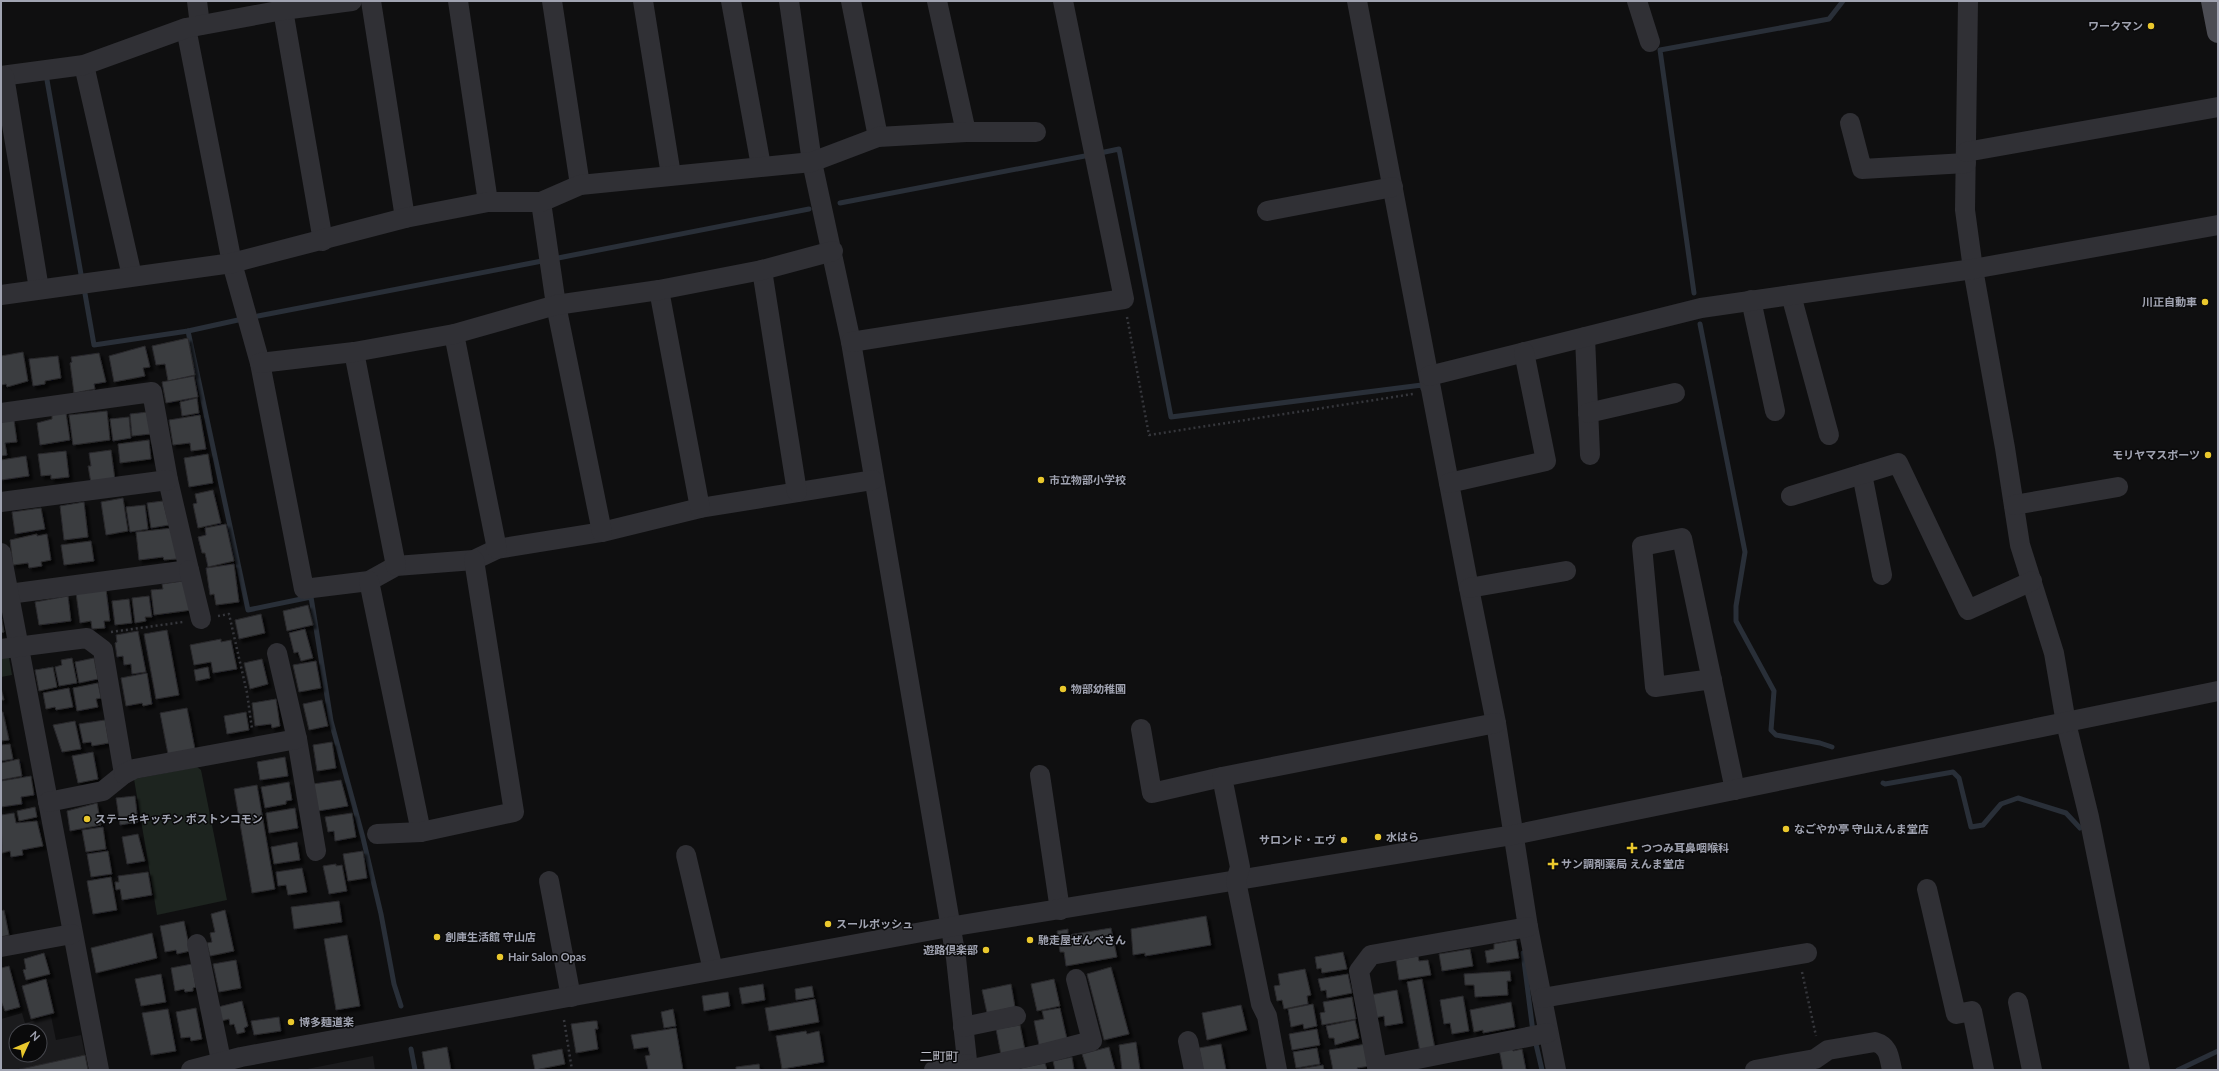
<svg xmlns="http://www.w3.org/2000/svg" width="2219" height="1071" viewBox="0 0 2219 1071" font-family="Lato,'Noto Sans JP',sans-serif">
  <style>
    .built { fill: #1b1b1d; fill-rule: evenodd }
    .green { fill: #1d241f }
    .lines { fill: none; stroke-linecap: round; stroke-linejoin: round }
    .stream { stroke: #292f38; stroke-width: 5 }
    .building { fill: #3b3c40; stroke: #29292c; filter: url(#shadow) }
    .path { stroke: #36373c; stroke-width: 2.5; stroke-dasharray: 2 3; stroke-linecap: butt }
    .minor { stroke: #303035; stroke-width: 20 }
    .major { stroke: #4c4d54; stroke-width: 22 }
    .poi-dot { fill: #eac82d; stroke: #0a0a0b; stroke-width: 1.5 }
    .labels { text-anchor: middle; stroke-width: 3; stroke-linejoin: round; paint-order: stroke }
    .poi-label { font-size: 11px; font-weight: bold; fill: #a0a3b1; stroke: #0a0a0b; text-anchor: start }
    .quarter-label { font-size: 13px; fill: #c1c2cd; stroke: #0a0a0b }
  </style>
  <defs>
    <filter id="shadow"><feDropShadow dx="3.5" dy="3.5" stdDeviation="1" flood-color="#0009"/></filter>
  </defs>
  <rect width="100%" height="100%" fill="#0f0f10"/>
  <g class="built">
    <path d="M22 1013 25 1023 51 1016 56 1040 81 1035 85 1055 16 1070H1V1019ZM16 1031H40V1055H16Z"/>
    <path d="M373 1056 375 1070H302Z"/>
  </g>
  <g class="green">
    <path d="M1 656 9 658 12 675 1 677Z"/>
    <path d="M197 767 201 770 227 900 157 915 134 779Z"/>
  </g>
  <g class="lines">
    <g class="stream">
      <path d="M47 80 82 280"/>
      <path d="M1100 153 1119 149 1171 417 1422 385 1423 389"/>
      <path d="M840 203 1090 155"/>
      <path d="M558 258 809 209"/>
      <path d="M84 288 94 345 188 331 238 320"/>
      <path d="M1694 293 1660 50 1829 19 1843 1"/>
      <path d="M258 316 542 261"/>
      <path d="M1700 324 1745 552 1736 606V621L1774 691 1771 730 1776 735 1820 743 1832 747"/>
      <path d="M188 331 248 610 311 597 331 721 363 838 381 914 394 984 401 1006"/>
      <path d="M1883 783 1885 784 1953 772 1959 778 1971 827 1983 825 2001 804 2018 798 2066 813 2080 828"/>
      <path d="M1523 953 1533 1032"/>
      <path d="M1535 1040 1542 1070"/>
      <path d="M411 1049 415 1070"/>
      <path d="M2178 1070 2218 1051"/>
    </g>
  </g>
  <g class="building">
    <path d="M188 338 195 375 168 381 165 364 156 365 152 346Z"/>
    <path d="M145 346 150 367 143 368 145 376 114 382 109 356Z"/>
    <path d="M23 352 28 381 7 387 6 384 1 385V356Z"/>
    <path d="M99 353 106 382 94 384 95 389 74 393 70 363 72 362 71 357Z"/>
    <path d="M58 356 61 378 45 381V384L33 386 29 359Z"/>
    <path d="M194 376 198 397 166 403 162 382Z"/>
    <path d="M197 398 199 413 182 416 180 402Z"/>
    <path d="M107 411 110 440 73 445 69 415Z"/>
    <path d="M148 412 151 434 132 436 130 414Z"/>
    <path d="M66 413 70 440 40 445 37 423 52 419V415Z"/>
    <path d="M200 415 206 449 191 451 190 443 173 445 169 420Z"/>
    <path d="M129 417 131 438 113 441 110 419Z"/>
    <path d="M14 420 17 442 5 443 7 455 1 456V421Z"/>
    <path d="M149 440 151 459 120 463 118 444Z"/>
    <path d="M111 450 115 480 91 483 88 466H91L89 453Z"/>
    <path d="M66 451 69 477 51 479V475L41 476 38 454Z"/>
    <path d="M208 454 213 483 189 487 184 458Z"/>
    <path d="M26 456 29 476 1 480V460Z"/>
    <path d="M213 490 221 523 198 528 193 504 197 503 195 494Z"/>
    <path d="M123 498 128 531 106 535 101 502Z"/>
    <path d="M163 501 169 525 151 528 147 503Z"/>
    <path d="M84 502 88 537 64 540 60 506Z"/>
    <path d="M145 505 148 529 130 532 126 507Z"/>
    <path d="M41 508 45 529 15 534 12 512Z"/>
    <path d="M226 524 234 561 208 567 205 553H202L198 537 206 535 205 528Z"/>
    <path d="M173 528 177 559 164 560 163 557 139 560 136 532Z"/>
    <path d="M37 534V536L47 534 51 560 41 562 42 566 29 568 28 563 13 565 10 540Z"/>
    <path d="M91 541 94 561 64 565 61 545Z"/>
    <path d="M234 564 239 602 216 605 214 594 210 595 206 568Z"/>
    <path d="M183 581 192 610 154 615 151 590 163 589 162 584Z"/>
    <path d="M106 589 110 621H104L105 628 92 629 91 621 80 623 76 593Z"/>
    <path d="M68 596 71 621 39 625 35 602Z"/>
    <path d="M149 596 152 617H145L146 621 135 623 132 598Z"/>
    <path d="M129 599 132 623 115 625 112 601Z"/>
    <path d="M308 605 313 625 287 631 283 611Z"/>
    <path d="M261 614 265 633 239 639 235 620Z"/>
    <path d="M1 615 4 632 1 633Z"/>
    <path d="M305 629 313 658 301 661 298 652 294 653 289 633Z"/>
    <path d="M167 630 179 695 156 699 144 634Z"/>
    <path d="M138 631 146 672 132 674 131 664 124 665 123 656 117 657 115 643 117 642 116 635Z"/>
    <path d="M221 639V642L231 640 237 669 213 673 211 662 194 665 190 645Z"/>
    <path d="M72 658 77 683 59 686 55 667 62 665 61 660Z"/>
    <path d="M94 658 98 679 79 683 75 662Z"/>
    <path d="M262 659 268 684 250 689 244 663Z"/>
    <path d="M316 661 321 688 299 692 293 665Z"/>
    <path d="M53 667 57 687 39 691 35 670Z"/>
    <path d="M208 667 210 678 196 681 194 670Z"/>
    <path d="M147 673 152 704 143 706 142 703 126 706 121 678Z"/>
    <path d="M98 683 101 698 96 699 98 707 77 711 73 688Z"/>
    <path d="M1 688 4 700H1Z"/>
    <path d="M69 688 73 707 56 710 55 707 46 709 43 693Z"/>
    <path d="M276 699 280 726 272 728 271 724 255 726 252 703Z"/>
    <path d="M322 700 328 726 309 730 303 704Z"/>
    <path d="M187 708 195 749 168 754 160 713Z"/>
    <path d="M1 712H3L9 740 1 741Z"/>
    <path d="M246 712 249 730 227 734 224 716Z"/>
    <path d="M105 720 109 743 92 746 91 742 83 743 79 724Z"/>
    <path d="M75 721 81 749 62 752 53 725Z"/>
    <path d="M332 742 336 768 317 771 313 745Z"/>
    <path d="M10 744 13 759 1 761V745Z"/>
    <path d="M93 752 98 779 78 783 72 756Z"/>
    <path d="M285 757 288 776 260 780 257 762Z"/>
    <path d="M19 759 22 776 1 780V763Z"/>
    <path d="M31 776 34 795 21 797 22 804 1 807V781Z"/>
    <path d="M341 780 348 806 318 811 313 784Z"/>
    <path d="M289 782 292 800 286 801V804L265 808 261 787Z"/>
    <path d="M257 785 275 889 252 893 234 789Z"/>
    <path d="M135 796 138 822 120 825 116 798Z"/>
    <path d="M97 803 101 825 70 831 67 811Z"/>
    <path d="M35 807 37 817 19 821 17 811Z"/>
    <path d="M295 808 298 828 269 833 266 813Z"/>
    <path d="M14 813 16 823 37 821 43 846 22 850 23 855 11 857 10 851 2 853 1 815Z"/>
    <path d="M352 813 356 837 335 841 334 831 328 832 325 817Z"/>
    <path d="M103 827 106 849 86 852 82 830Z"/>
    <path d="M138 834 145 861 127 864 122 837Z"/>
    <path d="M297 842 300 860 274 864 271 847Z"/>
    <path d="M108 851 112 874 91 877 87 854Z"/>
    <path d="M363 851 367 878 348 881 343 854Z"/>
    <path d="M336 864V866L342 865 347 891 329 894 323 866Z"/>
    <path d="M302 868 307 892 288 895 286 885 278 886 276 872Z"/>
    <path d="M148 872 152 895 122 900 120 889 116 890 115 882H119L118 876Z"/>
    <path d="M111 877 117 910 93 914 87 881Z"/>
    <path d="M339 901 342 922 294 929 291 907Z"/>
    <path d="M4 910 9 935 1 937V911Z"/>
    <path d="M225 910 234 951 210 956 207 943 212 942 210 933 215 932 211 914Z"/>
    <path d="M1206 916 1211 945 1145 956V953L1133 955 1131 929Z"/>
    <path d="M184 921 190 951 177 954 176 950 165 952 160 926Z"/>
    <path d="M1111 928 1117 957 1066 966 1064 952H1060L1057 931 1068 929V935Z"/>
    <path d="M152 933 157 958 96 973 91 948Z"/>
    <path d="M347 935 360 1006 336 1010 324 939Z"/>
    <path d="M1516 940 1519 958 1487 963 1485 951 1494 949V944Z"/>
    <path d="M1470 949 1473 966 1442 971 1439 954Z"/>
    <path d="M1343 952 1347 969 1322 973 1321 968 1317 969 1315 957Z"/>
    <path d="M44 953 50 974 26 980 23 970 26 969 24 959Z"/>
    <path d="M1418 956 1419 961 1428 960 1431 975 1399 980 1396 960Z"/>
    <path d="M236 960 241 988 219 992 213 964Z"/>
    <path d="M192 964 196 987 193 988V991L185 992 184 989 175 991 171 968Z"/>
    <path d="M9 966 20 1007 5 1011 1 1001V968Z"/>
    <path d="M1111 967 1129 1034 1104 1040 1087 974Z"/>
    <path d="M1305 969 1311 995 1307 996 1308 1004 1284 1009 1282 1000 1277 1001 1274 986 1280 985 1278 974Z"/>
    <path d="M1510 971 1511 981H1507L1508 995 1475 997 1474 985H1465L1464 974Z"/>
    <path d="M161 974 166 1002 141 1006 135 979Z"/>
    <path d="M1348 974 1352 993 1327 998 1326 990 1321 991 1318 979Z"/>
    <path d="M46 979 54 1013 31 1019 22 986Z"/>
    <path d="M1054 979 1060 1006 1037 1011 1031 984Z"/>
    <path d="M1422 979 1435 1049 1420 1052 1407 982Z"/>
    <path d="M763 984 765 1000 742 1004 739 988Z"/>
    <path d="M1011 984 1015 1007 987 1013 982 990Z"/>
    <path d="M812 986 814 997 796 1000 795 989Z"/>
    <path d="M1397 990 1403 1023 1385 1026 1384 1016 1374 1018 1370 995Z"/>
    <path d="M728 992 730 1006 704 1011 702 996Z"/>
    <path d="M1463 996 1469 1031 1452 1034 1450 1023 1444 1024 1440 1000Z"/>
    <path d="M1352 997 1356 1019 1322 1025 1320 1013 1325 1012 1323 1002Z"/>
    <path d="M815 999 819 1022 769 1031 765 1008Z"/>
    <path d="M242 1001 248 1026 244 1028 245 1032 237 1034 234 1024 230 1025 229 1019 221 1021 218 1007Z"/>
    <path d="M1511 1002 1515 1027 1483 1033V1030L1474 1032 1470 1010Z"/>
    <path d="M1313 1004 1317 1026 1304 1029 1303 1024 1291 1027 1288 1009Z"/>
    <path d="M1241 1005 1247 1030 1207 1040 1202 1013Z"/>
    <path d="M196 1008 202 1039 191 1041 190 1037 181 1038 176 1012Z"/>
    <path d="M1060 1008 1067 1039 1039 1045 1034 1021 1044 1019 1042 1011Z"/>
    <path d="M168 1009 176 1051 151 1055 142 1013Z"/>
    <path d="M673 1009 676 1026 664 1028 661 1012Z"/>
    <path d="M279 1017 281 1031 254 1035 251 1021Z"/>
    <path d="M1355 1020 1359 1038 1335 1045 1334 1038H1329L1326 1026Z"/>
    <path d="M593 1021H597L598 1029H595L598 1049 576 1053 571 1024Z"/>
    <path d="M1020 1025 1025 1050 1001 1055 996 1029Z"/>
    <path d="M676 1028 683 1070H648L645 1056 650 1055 648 1047 634 1049 631 1035Z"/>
    <path d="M1317 1029 1320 1045 1292 1050 1289 1034Z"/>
    <path d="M806 1031 807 1034 819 1031 824 1062 782 1069 776 1036Z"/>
    <path d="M1136 1042 1140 1070H1122L1119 1045Z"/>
    <path d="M1221 1044 1226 1070H1203L1199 1048Z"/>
    <path d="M1366 1044 1370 1066 1357 1068 1358 1070H1333L1329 1050Z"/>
    <path d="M1512 1046 1513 1051 1522 1049 1526 1070H1503L1499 1049Z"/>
    <path d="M447 1047 451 1070H425L422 1052Z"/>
    <path d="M1109 1047 1115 1070H1087L1082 1054Z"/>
    <path d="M1317 1048 1320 1064 1296 1068 1293 1052Z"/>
    <path d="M562 1049 565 1064 535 1070 532 1055Z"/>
    <path d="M85 1055 88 1070H16Z"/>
    <path d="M1072 1057 1074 1070H1055L1053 1061Z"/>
    <path d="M1045 1063 1047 1070H1021V1068Z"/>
    <path d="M759 1064 760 1070H736V1067Z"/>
    <path d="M1323 1065 1324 1070H1292Z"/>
  </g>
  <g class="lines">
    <g class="path">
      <path d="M1127 317 1149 435 1413 394"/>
      <path d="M218 616 229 614 247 693 252 729"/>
      <path d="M111 632 183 622"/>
      <path d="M1802 972 1816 1036"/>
      <path d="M564 1020 572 1070"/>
    </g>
    <g class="minor">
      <path d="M197 1 200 25"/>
      <path d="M371 1 405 218"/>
      <path d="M458 1 488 202"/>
      <path d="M552 1 580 185"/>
      <path d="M643 1 671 175"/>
      <path d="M731 1 761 166"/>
      <path d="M789 1 812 162 851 342 956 958 968 1070"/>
      <path d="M851 1 878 137"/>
      <path d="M937 1 966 132"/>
      <path d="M1357 1 1469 588 1496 723 1528 927 1556 1070"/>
      <path d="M1637 1 1650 42"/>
      <path d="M1968 1 1965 210 1973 269 2005 448 2020 545 2054 653 2066 723 2089 817 2140 1070"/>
      <path d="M283 10 323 241"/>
      <path d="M186 28 232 263 260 363 304 589 369 581 396 566 474 560 497 549 602 532 700 508 873 480"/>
      <path d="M84 65 132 276"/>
      <path d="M1 76 84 65 186 28 283 10 352 1"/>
      <path d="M4 76 39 289"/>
      <path d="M1850 123 1862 169 1966 163"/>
      <path d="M1966 152 2218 107"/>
      <path d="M541 202 556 305 602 532"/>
      <path d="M1267 211 1393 187"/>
      <path d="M762 270 797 492"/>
      <path d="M659 290 700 508"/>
      <path d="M1 295 232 263 405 218 488 202H541L580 185 812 162 878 137 966 132H1036"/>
      <path d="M1791 295 1829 435"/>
      <path d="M1751 300 1775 411"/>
      <path d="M454 334 497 549"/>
      <path d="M1585 337 1590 455"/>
      <path d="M851 342 1124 299 1063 1"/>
      <path d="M354 352 396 566"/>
      <path d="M260 363 354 352 454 334 556 305 659 290 762 270 833 251"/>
      <path d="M1429 376 1701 308 1973 269 2218 225"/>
      <path d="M1 413 152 392 168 480 189 570 1 595"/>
      <path d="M1588 413 1675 393"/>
      <path d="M1862 474 1882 575"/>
      <path d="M1449 483 1546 461 1524 352"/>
      <path d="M1791 496 1898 463 1968 610 2032 581"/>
      <path d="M1 502 168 480"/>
      <path d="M2014 505 2118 487"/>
      <path d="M1 553 99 1070"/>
      <path d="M189 570 201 619"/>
      <path d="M369 581 421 832"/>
      <path d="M1469 588 1566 571"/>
      <path d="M1 649 87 638 103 650 124 774 103 791 48 802"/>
      <path d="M1712 679 1655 687 1642 546 1682 538 1735 790"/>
      <path d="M1141 729 1152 793 1222 777"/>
      <path d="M297 739 316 851"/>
      <path d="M124 774 134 769 297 739 277 653"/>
      <path d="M1040 775 1060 910"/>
      <path d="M377 834 421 832 514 812 474 560"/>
      <path d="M686 855 713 970"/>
      <path d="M549 881 571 997"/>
      <path d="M1927 889 1956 1014 1972 1011 1984 1070"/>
      <path d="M1528 927 1371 955 1359 971 1377 1067 1548 1033"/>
      <path d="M197 944 223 1070"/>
      <path d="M1 947 72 934"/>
      <path d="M1542 998 1807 953"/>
      <path d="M2018 1002 2032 1070"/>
      <path d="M963 1027 1016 1016"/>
      <path d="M1188 1041 1194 1070"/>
      <path d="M191 1070 241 1057 949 927 1513 835 2218 691"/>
      <path d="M934 1070 968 1064"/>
      <path d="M968 1070 1041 1054 1092 1041 1076 979"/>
      <path d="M1277 1070 1267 1016 1261 1004 1236 881 1240 867 1222 777 1496 723"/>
      <path d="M1755 1070 1815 1059 1828 1050 1875 1042C1889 1046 1889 1057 1892 1070"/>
    </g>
    <path class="major" d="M2212 1 2218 32"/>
  </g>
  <g class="poi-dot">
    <circle cx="2151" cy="26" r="4"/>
    <circle cx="2205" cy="302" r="4"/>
    <circle cx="2208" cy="455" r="4"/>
    <circle cx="1041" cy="480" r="4"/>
    <circle cx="1063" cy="689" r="4"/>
    <circle cx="87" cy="819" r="4"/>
    <circle cx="1786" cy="829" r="4"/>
    <circle cx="1378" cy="837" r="4"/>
    <circle cx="1344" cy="840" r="4"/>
    <path d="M1630 842h4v4h4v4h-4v4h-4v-4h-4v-4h4z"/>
    <path d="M1551 858h4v4h4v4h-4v4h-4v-4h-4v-4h4z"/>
    <circle cx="828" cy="924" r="4"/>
    <circle cx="437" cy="937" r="4"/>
    <circle cx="1030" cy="940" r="4"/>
    <circle cx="986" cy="950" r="4"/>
    <circle cx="500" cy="957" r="4"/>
    <circle cx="291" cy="1022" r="4"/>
  </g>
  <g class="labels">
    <g class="poi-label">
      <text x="2143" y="30" text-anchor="end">ワークマン</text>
      <text x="2197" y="306" text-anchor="end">川正自動車</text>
      <text x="2200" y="459" text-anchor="end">モリヤマスポーツ</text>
      <text x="1049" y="484">市立物部小学校</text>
      <text x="1071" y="693">物部幼稚園</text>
      <text x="95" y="823">ステーキキッチン ボストンコモン</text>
      <text x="1794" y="833">なごやか亭 守山えんま堂店</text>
      <text x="1386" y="841">水はら</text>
      <text x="1336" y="844" text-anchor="end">サロンド・エヴ</text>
      <text x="1641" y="852">つつみ耳鼻咽喉科</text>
      <text x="1561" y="868">サン調剤薬局 えんま堂店</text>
      <text x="836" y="928">スールポッシュ</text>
      <text x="445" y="941">創庫生活館 守山店</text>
      <text x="1038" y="944">馳走屋ぜんべさん</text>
      <text x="978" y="954" text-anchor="end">遊路倶楽部</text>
      <text x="508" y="961">Hair Salon Opas</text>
      <text x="299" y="1026">博多麺道楽</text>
    </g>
    <g class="quarter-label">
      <text x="939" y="1061">二町町</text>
    </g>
  </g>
  <rect width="2219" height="1071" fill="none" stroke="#a0a3b1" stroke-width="4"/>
  <g transform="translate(28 1043) rotate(46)"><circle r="19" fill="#0a0a0b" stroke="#46474d"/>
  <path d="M0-3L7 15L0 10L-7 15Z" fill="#eac82d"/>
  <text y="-6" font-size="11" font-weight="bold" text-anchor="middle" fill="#a0a3b1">N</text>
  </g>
</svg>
